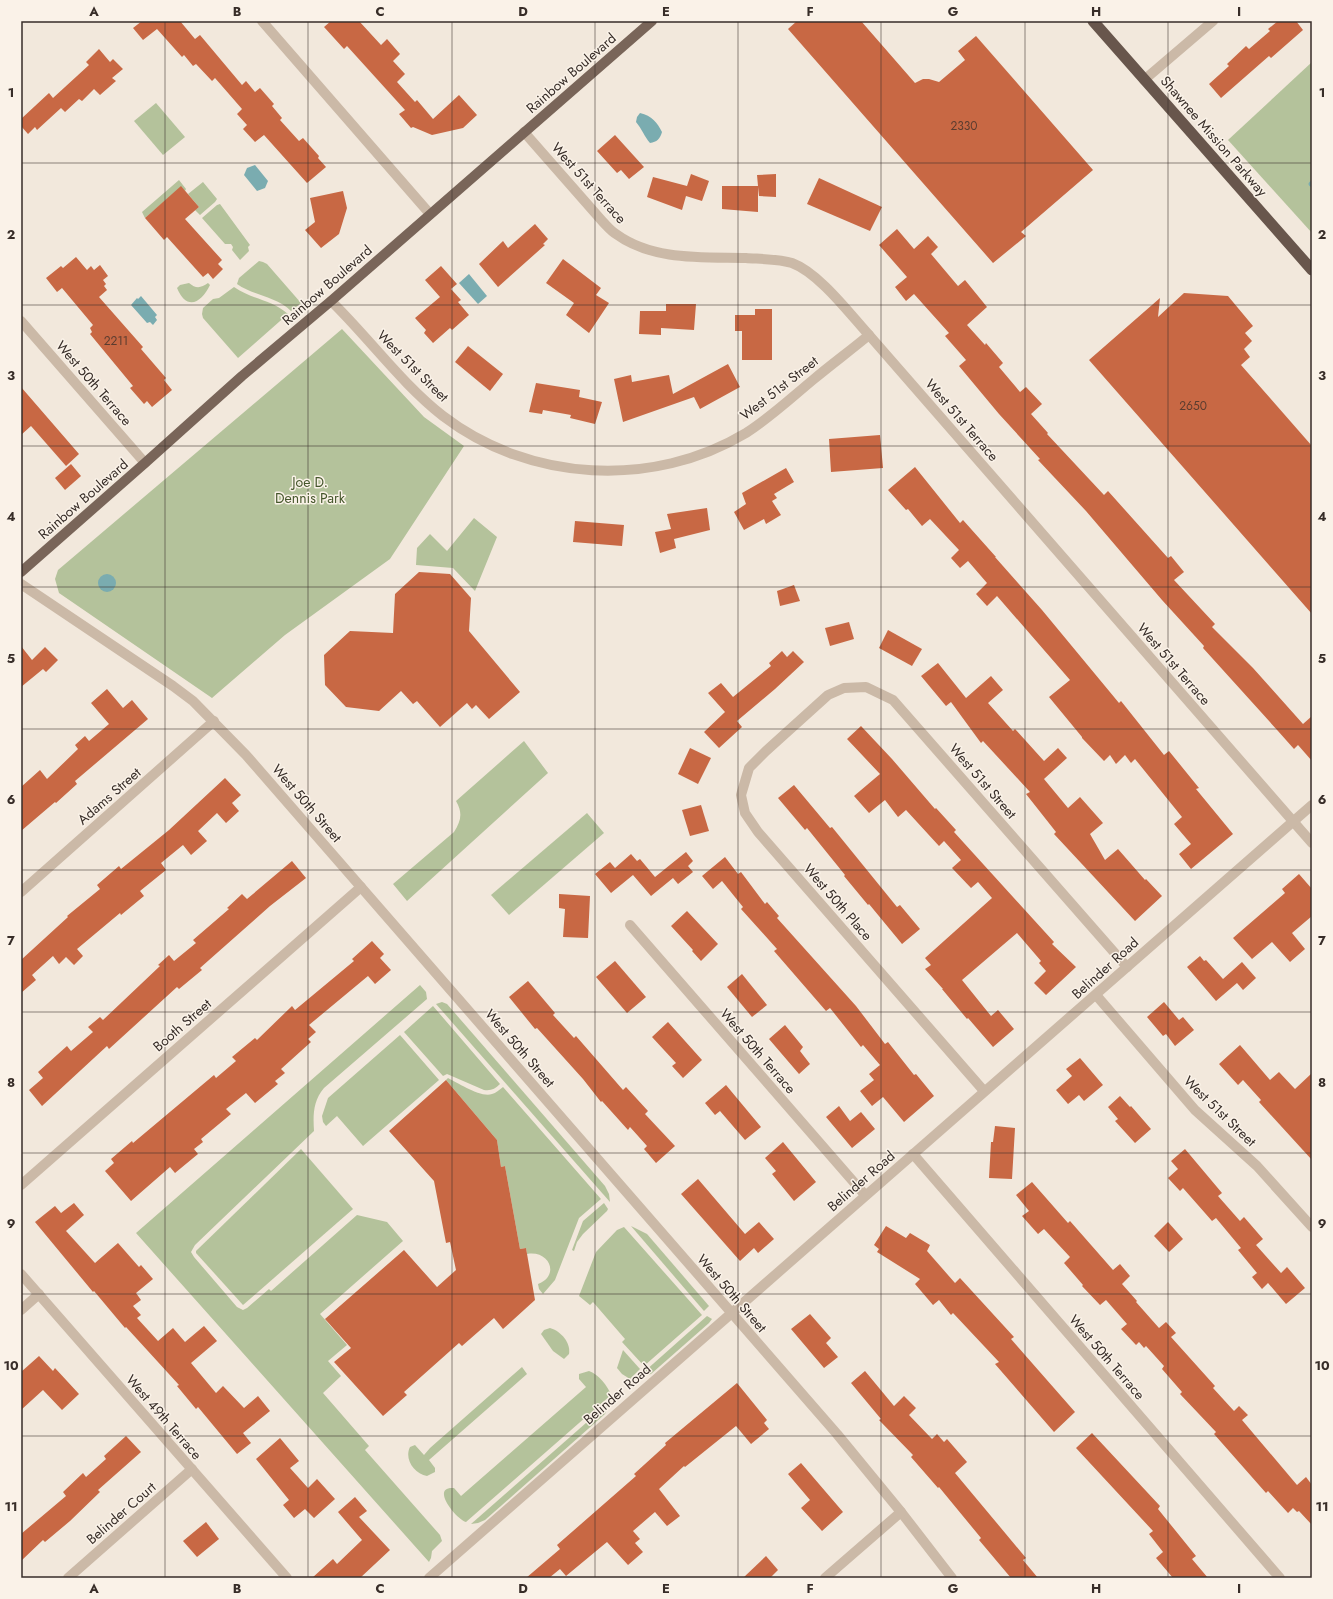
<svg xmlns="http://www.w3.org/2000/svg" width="1333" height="1599" viewBox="0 0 1333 1599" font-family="Jost,sans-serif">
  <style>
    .green { fill: #b4c29b }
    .water { fill: #7aacb0 }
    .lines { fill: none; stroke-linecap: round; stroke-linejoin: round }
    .stream { stroke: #7aacb0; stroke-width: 5 }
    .building { fill: #c86844 }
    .minor { stroke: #cbb9a7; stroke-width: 10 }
    .primary { stroke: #796559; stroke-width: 10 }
    .trunk { stroke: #68564c; stroke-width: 11 }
    .grid { fill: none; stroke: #372d28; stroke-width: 1; stroke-opacity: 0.55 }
    .labels { text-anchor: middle; stroke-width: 3; stroke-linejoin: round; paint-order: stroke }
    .number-label { font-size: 12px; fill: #5b3c2f }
    .street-label { font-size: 14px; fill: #372d28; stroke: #faf2e8 }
    .park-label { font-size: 14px; fill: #45562b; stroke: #faf2e8 }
    .neatline { fill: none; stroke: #372d28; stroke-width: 1.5 }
    .grid-label { font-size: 13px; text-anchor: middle; font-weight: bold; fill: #372d28 }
  </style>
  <rect width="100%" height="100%" fill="#f2e8dc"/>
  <g class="green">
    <path d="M1312 62V233L1228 140Z"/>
    <path d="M156 103 185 137 163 155 134 121Z"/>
    <path d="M179 180 186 189 185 191 181 187 145 218 142 212Z"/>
    <path d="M203 182 217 199 215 202 200 215 195 210 199 207 188 194Z"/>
    <path d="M220 204 250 245 248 247 249 251 240 260 232 250 233 247 231 244H225L202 218 217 205Z"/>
    <path d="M259 261 263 262 267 264 301 303 291 311C275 296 254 296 237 284L239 278Z"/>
    <path d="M189 283C196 289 201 288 208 283L210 285C202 302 187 312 177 288L180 285Z"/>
    <path d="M234 287C253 300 271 299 288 314L238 358 203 318 202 314 203 308 213 299 219 298Z"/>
    <path d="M342 329 424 417 464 446 390 559 285 635 212 698 59 593 55 579 58 570Z"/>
    <path d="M474 518 497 537 475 591 453 568 416 565 417 548 430 534 447 551Z"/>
    <path d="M524 741 548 773 407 901 393 884 454 832C461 821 463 813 456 801Z"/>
    <path d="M587 813 604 833 509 915 491 895Z"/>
    <path d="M420 985 426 992 427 999 324 1088C313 1101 313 1115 314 1131L195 1245 191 1252 194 1257 237 1307 243 1310 247 1308 269 1289 271 1291 357 1215 387 1222 403 1241 320 1314 347 1345 328 1361 341 1376 323 1393 369 1446 365 1450 440 1535 442 1541 432 1551 431 1558 429 1562 136 1233Z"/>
    <path d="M442 1002 447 1004 605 1186 609 1194 610 1202 436 1004Z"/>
    <path d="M433 1006 500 1084C495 1089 491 1091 484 1090L447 1074 443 1076 404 1032Z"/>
    <path d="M400 1035 439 1080 363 1146 337 1116 326 1126 323 1122 322 1116 328 1098Z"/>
    <path d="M448 1078C458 1083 481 1098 492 1094 496 1093 499 1090 503 1087L601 1199 579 1218 555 1280 543 1294 539 1289 538 1284C560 1276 550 1250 527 1254L526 1248 520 1249 505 1166 501 1167 497 1140 446 1080Z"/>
    <path d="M301 1149 353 1209 243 1305 196 1253V1251Z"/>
    <path d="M604 1203 608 1209 607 1211 583 1234 577 1242 574 1251 572 1250 583 1221Z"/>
    <path d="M631 1226 647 1234 709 1306 704 1311Z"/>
    <path d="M624 1227 702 1315 644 1366 622 1342 625 1339 593 1302 590 1305 579 1296 596 1252 617 1230Z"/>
    <path d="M707 1316 712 1319 709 1323 651 1374 636 1379Z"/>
    <path d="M550 1328C561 1331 571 1343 569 1354L564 1359 553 1351 541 1334 544 1330Z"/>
    <path d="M623 1350 640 1369 630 1379 622 1374 617 1368Z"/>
    <path d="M522 1367 527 1374 429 1460 435 1468V1472L427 1476C414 1474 404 1459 410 1447L415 1445 424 1455 430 1448Z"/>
    <path d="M589 1371C598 1374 608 1386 611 1395L466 1522C455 1518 430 1486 454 1488L461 1496 586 1387 579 1379V1374Z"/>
    <path d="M611 1401 605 1414 485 1520 478 1523 471 1524Z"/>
  </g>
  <g class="water">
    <path d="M640 113C652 116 657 122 662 132 660 139 657 142 650 143 644 136 642 129 636 122L637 117Z"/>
    <path d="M255 165 268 181 265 188 257 191 244 175 247 168Z"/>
    <path d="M469 274 487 296 478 304 459 283Z"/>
    <path d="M141 296 157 315 155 317 157 320 153 325 150 322 147 323 131 305 137 298 138 299Z"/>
    <circle cx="107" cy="583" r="9"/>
  </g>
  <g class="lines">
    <path class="stream" d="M1311 184 1312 183"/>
  </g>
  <g class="building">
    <path d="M142 21H180L195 39 200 35 242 85 246 81 255 92 260 88 274 104 272 106 282 118 280 120 299 141 303 138 319 156 318 158 326 167 307 183 264 135 255 142 243 129 247 125 237 114 242 109 215 78 212 81 196 64 193 66 184 55 182 57 157 29 143 40 133 28Z"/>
    <path d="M331 21H359L381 45 387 39 400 54 393 61 405 74 397 82 415 102 417 100 433 119 459 95 477 115 463 128 432 135 413 127 411 128 399 114 405 110 347 46 344 49 324 27Z"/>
    <path d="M797 21H861L915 83 923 79H929L939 82 965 60 958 51 976 36 1093 170 1021 232 1026 236 993 263 788 29Z"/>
    <path d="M1278 21H1296L1303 30 1271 58 1269 56 1221 98 1209 84 1229 66 1227 64 1246 46 1249 49 1270 31 1268 29Z"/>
    <path d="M99 49 110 62 113 59 123 69 112 78 116 81 100 95 94 89 82 101 79 99 65 112 61 108 37 130 35 127 28 134 21 126V119L49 93 53 98 89 65 86 62Z"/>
    <path d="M615 135 644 167 629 179 621 170 617 173 597 151Z"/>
    <path d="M691 174 709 181 702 201 686 196 682 210 647 197 653 177 687 186Z"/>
    <path d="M776 174V197L759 196 758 187V212L722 209V186H758L757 175Z"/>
    <path d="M819 178 882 207 870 231 807 204Z"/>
    <path d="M181 186 199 207 185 219 222 260 218 264 223 269 213 279 208 273 203 277 167 237 164 240 145 218Z"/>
    <path d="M343 191 347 208 339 234 321 248 305 230 315 222 310 198Z"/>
    <path d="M535 224 548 239 543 244 545 245 498 287 479 264 503 241 508 248Z"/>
    <path d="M897 229 914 249 928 236 938 247 931 254 958 286 965 280 987 307 967 325 985 345 986 343 1003 363 999 367 1020 392 1026 387 1042 404 1031 414 1048 433 1047 434 1104 495 1108 491 1168 558 1171 556 1184 572 1174 580 1215 624 1212 627 1253 668 1303 724 1312 716V761L1298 745 1294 749 1278 731 1203 648 1204 646 1162 600 1086 511 1038 460 1040 459 999 414 959 366 966 360 945 336 949 333 914 294 906 301 895 287 907 277 879 245Z"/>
    <path d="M76 257 87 270 91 266 94 270 100 265 108 276 103 280 106 284 104 286 107 290 99 297 143 347 141 349 166 378 164 380 172 390 152 407 147 401 144 404 130 388 133 386 90 334 92 332 90 328 93 325 62 288 57 292 46 278 61 266 63 268Z"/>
    <path d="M563 259 601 288 596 295 609 303 589 333 566 315 574 303 546 283Z"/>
    <path d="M441 266 457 284 451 289 461 300 458 302 469 315 452 330 450 328 433 343 424 333 426 330 415 318 440 297 425 280Z"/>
    <path d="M1184 293 1228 296 1253 326 1245 333 1252 341 1244 349 1250 357 1241 365 1312 446V614L1089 360 1160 298 1158 317Z"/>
    <path d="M666 304H696L694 330 661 328V335L639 334 640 311H666Z"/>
    <path d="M755 309H772V360H742V331H735V315H755Z"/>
    <path d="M468 346 503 374 490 391 455 362Z"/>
    <path d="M728 364 740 387 700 409 694 397 623 422 614 379 631 375 632 382 669 375 673 394Z"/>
    <path d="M536 383 580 390 579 397 602 402 595 424 570 418 571 415 543 410 542 414 529 412Z"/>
    <path d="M21 387 79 454 66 466 31 426 21 435Z"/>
    <path d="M880 435 883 468 831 472 829 439Z"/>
    <path d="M71 464 81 476 65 490 55 478Z"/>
    <path d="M915 467 960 523 963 520 996 557H995L1042 610 1119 703 1121 701 1164 755 1169 751 1199 788 1196 789 1233 834 1191 869 1179 854 1191 844 1174 824 1182 817 1135 759 1131 763 1125 755 1116 764 1110 755 1104 761 1082 738V737L1049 697 1070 680 997 596 987 606 976 594 987 583 968 561 960 568 951 558 959 550 930 519 922 526 908 509 906 510 888 490Z"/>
    <path d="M786 468 794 482 774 494 777 498 772 501 781 515 766 524 764 519 744 530 734 512 746 504 742 493Z"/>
    <path d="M707 508 710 530 674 539 676 548 660 553 655 532 671 529 667 514Z"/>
    <path d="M575 521 624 525 622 546 573 542Z"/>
    <path d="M419 572 450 574 471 598 469 631 520 692 489 719 476 705 472 709 467 703 440 727 417 701 413 704 401 691 379 711 346 707 325 685 324 655 350 631 393 633 395 594Z"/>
    <path d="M794 585 800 601 780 606 777 591Z"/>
    <path d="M849 622 854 639 830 646 825 628Z"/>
    <path d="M888 630 922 649 912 666 879 648Z"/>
    <path d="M21 646 32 660 45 647 58 660 46 672 43 669 21 687Z"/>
    <path d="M782 651 787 657 793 651 804 662 775 689 737 721 742 727 719 748 704 732 725 712 708 693 721 683 733 697 771 666 769 663Z"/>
    <path d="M938 663 966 698 991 676 1003 690 988 703 1013 731 1015 729 1044 761 1058 748 1067 758 1044 779 1068 808 1080 797 1103 823 1090 834 1105 860 1118 849 1145 880 1146 879 1162 896 1135 921 1054 834 1056 832 1026 794 1030 792 983 741 981 743 951 702 946 706 921 676Z"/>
    <path d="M107 689 123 708 132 700 148 719 75 781 77 784 56 803 55 802 21 831V787L40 770 47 779 78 749 75 745 85 736 89 741 109 724 91 703Z"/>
    <path d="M861 726 892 759 935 809 936 808 956 830 954 832 1054 942 1052 944 1076 967 1046 995 1034 983 1046 971 1039 963 1041 961 1017 933 962 980 991 1016 998 1010 1014 1029 993 1047 968 1018 967 1019 942 989H943L925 969 931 965 925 958 992 898 978 882 971 888 952 868 961 860 944 841 939 846 906 810 898 817 885 800 869 813 854 796 880 774 847 739Z"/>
    <path d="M690 748 711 758 698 784 678 774Z"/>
    <path d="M225 778 241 795 232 803 239 811 226 823 217 813 198 831 207 841 191 855 183 845 161 863 166 870 140 891 144 896 121 915 120 913 77 949 83 956 74 965 66 957 59 964 53 956 32 975 36 980 21 993V960L68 917 67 916 100 889 97 885 119 866 121 869 169 830Z"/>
    <path d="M794 785 830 828 832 827 897 907 900 905 920 929 902 944 869 904 868 905 844 876 845 875 807 828 805 830 778 798Z"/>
    <path d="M701 805 709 831 690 836 682 810Z"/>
    <path d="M686 852 693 861 688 866 693 872 678 884 673 878 651 896 633 875 611 893 595 874 610 862 615 868 631 854 637 861 640 859 655 877Z"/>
    <path d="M725 857 738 874 741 872 765 904 767 902 779 916 777 918 856 1006 885 1044 888 1042 914 1075 916 1074 934 1096 904 1122 883 1097 872 1106 860 1091 874 1080 869 1074 880 1065 863 1045 861 1047 830 1008 826 1011 774 951 777 949 741 909 743 907 722 881 713 889 702 876Z"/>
    <path d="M292 861 306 878 270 906 200 968 202 970 179 989 177 987 109 1049 107 1046 42 1106 29 1090 43 1078 38 1072 67 1046 71 1051 93 1032 88 1027 100 1017 103 1020 160 966 158 965 169 955 174 961 196 943 193 940 229 909 227 908 242 894 247 899Z"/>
    <path d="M1299 874 1312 889V916L1292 933 1305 949 1290 962 1272 942 1252 959 1233 938 1285 893 1282 889Z"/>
    <path d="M559 894 590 896 588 938 563 937 565 909 559 908Z"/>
    <path d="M687 911 718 944 701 961 692 951 693 950 671 926Z"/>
    <path d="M372 941 384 954 380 958 391 970 375 984 368 976 309 1025 316 1032 308 1039 311 1042 281 1069 285 1073 275 1081 278 1084 255 1103 246 1093 226 1109 231 1114 201 1139 203 1142 194 1149 198 1154 175 1173 170 1167 131 1201 105 1171 114 1163 111 1159 132 1141 133 1143 214 1075 216 1078 236 1061 232 1057 255 1038 257 1040 292 1006 295 1010 354 961 352 959Z"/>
    <path d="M1200 956 1204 961 1206 960 1223 979 1242 962 1256 978 1243 990 1237 983 1216 1001 1187 967Z"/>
    <path d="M615 961 646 997 627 1013 596 977Z"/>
    <path d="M742 974 767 1005 752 1017 727 987Z"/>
    <path d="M528 981 555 1013 553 1015 574 1038 576 1036 623 1090 626 1087 648 1111 645 1114 675 1146 656 1163 644 1149 647 1146 630 1127 628 1130 602 1101 601 1102 583 1079 537 1028 535 1029 509 997Z"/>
    <path d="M1164 1002 1179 1020 1183 1017 1194 1030 1175 1046 1166 1034 1163 1036 1147 1017Z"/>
    <path d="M668 1022 702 1060 683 1078 672 1066 676 1063 652 1037Z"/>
    <path d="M785 1025 803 1047 800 1051 810 1064 799 1074 769 1039Z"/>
    <path d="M1240 1045 1270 1080 1279 1072 1295 1089 1312 1073V1160L1259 1102 1261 1100 1243 1080 1238 1085 1219 1064Z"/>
    <path d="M1080 1058 1103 1085 1084 1101 1079 1095 1068 1104 1056 1090 1072 1076 1066 1069Z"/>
    <path d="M446 1080 497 1140 501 1167 505 1166 520 1249 526 1248 535 1300 503 1329 494 1318 462 1346 459 1343 404 1392 407 1395 383 1416 334 1362 351 1348 325 1319 404 1250 437 1287 456 1270 450 1242 446 1243 434 1181 389 1131Z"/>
    <path d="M726 1085 761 1127 745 1140 720 1111 715 1115 705 1103Z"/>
    <path d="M1120 1096 1130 1107 1131 1106 1151 1129 1135 1143 1115 1121 1118 1119 1108 1107Z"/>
    <path d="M839 1106 850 1121 861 1112 875 1129 852 1148 826 1117Z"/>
    <path d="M995 1126 1015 1128 1012 1179 989 1178 991 1142H993Z"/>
    <path d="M783 1142 816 1182 794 1201 772 1174 776 1171 765 1158Z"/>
    <path d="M1185 1149 1222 1193 1218 1196 1240 1221 1244 1217 1263 1239 1256 1245 1281 1273 1287 1267 1305 1288 1286 1304 1268 1283 1262 1289 1252 1277 1257 1273 1238 1250 1241 1248 1216 1218 1212 1221 1183 1188 1180 1191 1168 1178 1178 1169 1171 1161Z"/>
    <path d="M698 1179 745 1234 759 1222 774 1239 758 1253 754 1248 740 1261 681 1194Z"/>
    <path d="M1032 1182 1068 1223 1070 1221 1113 1270 1120 1264 1130 1276 1122 1284 1137 1301 1136 1302 1159 1328 1166 1322 1176 1333 1171 1337 1215 1386 1213 1388 1234 1411 1239 1406 1248 1415 1242 1420 1297 1485 1306 1477 1312 1485V1525L1299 1511 1297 1512 1293 1508 1288 1513 1268 1491 1266 1493 1214 1434 1216 1432 1180 1394 1182 1392 1162 1369 1164 1366 1146 1346 1144 1348 1139 1342 1136 1345 1121 1329 1127 1324 1106 1300 1100 1305 1082 1286 1083 1285 1064 1263 1070 1257 1044 1229 1038 1234 1022 1216 1029 1211 1016 1195Z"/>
    <path d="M74 1203 84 1215 66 1231 95 1263 118 1243 139 1267 141 1265 153 1279 136 1293 141 1300 133 1306 141 1315 137 1318 158 1341 173 1328 185 1342 204 1326 217 1341 191 1363 216 1393 223 1386 244 1408 258 1396 270 1411 243 1433 251 1443 237 1454 198 1407 196 1409 177 1386 179 1385 126 1327 125 1328 94 1291 93 1292 35 1222 55 1206 61 1213Z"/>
    <path d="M1168 1222 1183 1239 1169 1252 1154 1236Z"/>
    <path d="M886 1226 906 1238 910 1233 930 1245 927 1251 955 1283 960 1278 1014 1337 1011 1339 1075 1412 1054 1432 995 1364 999 1362 953 1313 951 1315 939 1300 933 1305 915 1284 920 1279 877 1252 879 1249 874 1245Z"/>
    <path d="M810 1314 831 1338 826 1343 838 1357 824 1368 791 1329Z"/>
    <path d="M39 1356 53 1371 55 1368 79 1394 62 1410 43 1390 21 1410V1372Z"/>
    <path d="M865 1371 894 1406 904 1396 916 1408 909 1415 932 1439 937 1434 944 1442 947 1439 967 1462 955 1473 1026 1558 1023 1560 1038 1578H1011L979 1540 981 1538 939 1487 938 1488 911 1457 913 1455 879 1420 881 1419 851 1383Z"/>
    <path d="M737 1383 767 1420 764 1423 769 1429 751 1444 736 1426 685 1467 684 1466 659 1489 680 1516 667 1526 655 1512 633 1531 640 1539 635 1543 643 1552 628 1565 607 1542 566 1576 560 1569 549 1578H526L560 1549 557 1545 636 1476 634 1474 666 1445 665 1443Z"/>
    <path d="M1092 1433 1160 1506 1158 1509 1196 1556 1192 1559 1208 1578H1173L1156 1558 1163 1552 1149 1534 1153 1531 1076 1448Z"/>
    <path d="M126 1436 141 1452 98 1490 100 1492 70 1521 45 1542 43 1540 21 1561V1534L66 1496 63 1492 83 1473 86 1477 106 1459 104 1456Z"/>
    <path d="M280 1438 299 1461 290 1468 308 1488 317 1479 335 1499 314 1518 305 1509 294 1518 283 1505 289 1500 256 1459Z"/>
    <path d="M801 1463 843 1512 822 1531 801 1508 810 1500 788 1474Z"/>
    <path d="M355 1497 367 1511 359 1517 390 1550 360 1578H312L333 1559 337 1564 362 1540 338 1512Z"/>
    <path d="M206 1522 219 1539 197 1557 183 1541Z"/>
    <path d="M766 1556 778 1570 770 1578H743Z"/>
  </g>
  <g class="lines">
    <g class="minor">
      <path d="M262 21 430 214"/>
      <path d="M1144 80 1213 21"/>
      <path d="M524 132 603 222C607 226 611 231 616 234 653 261 703 257 746 258 759 259 780 259 792 263 819 273 849 313 869 335L1312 843"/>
      <path d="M331 301C369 338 401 383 443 416 529 482 653 489 746 433 771 417 791 398 814 379 832 364 851 350 869 335"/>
      <path d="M21 321 145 463"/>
      <path d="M21 584 173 686 193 701 246 755 837 1434 901 1512 952 1578"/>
      <path d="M21 892 214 721"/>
      <path d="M630 925 865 1195"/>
      <path d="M1096 995 1195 1110 1257 1166 1312 1227"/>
      <path d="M984 1091 758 832 745 813 741 795 749 768 766 751 828 695 844 688 866 687 893 700 1127 967"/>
      <path d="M913 1154 1280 1578"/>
      <path d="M21 1185 361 887"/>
      <path d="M21 1274 287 1578"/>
      <path d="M21 1310 39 1294"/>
      <path d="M68 1578 192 1469"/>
      <path d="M429 1578 1312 805"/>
      <path d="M825 1578 901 1512"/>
    </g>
    <path class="primary" d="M21 572 145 463 242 376 331 301 652 21"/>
    <path class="trunk" d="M1093 21 1312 270"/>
  </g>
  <path class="grid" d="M165 21V1578M308 21V1578M452 21V1578M595 21V1578M738 21V1578M881 21V1578M1025 21V1578M1168 21V1578M21 163H1312M21 305H1312M21 446H1312M21 587H1312M21 729H1312M21 870H1312M21 1012H1312M21 1153H1312M21 1294H1312M21 1436H1312"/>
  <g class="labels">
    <g class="number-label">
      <text x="964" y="130">2330</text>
      <text x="116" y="345">2211</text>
      <text x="1193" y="410">2650</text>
    </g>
    <g class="street-label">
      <text transform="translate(571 73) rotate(-41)" y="5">Rainbow Boulevard</text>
      <text transform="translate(1214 136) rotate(49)" y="5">Shawnee Mission Parkway</text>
      <text transform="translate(589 183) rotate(48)" y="5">West 51st Terrace</text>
      <text transform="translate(327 285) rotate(-41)" y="5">Rainbow Boulevard</text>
      <text transform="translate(413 366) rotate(45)" y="5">West 51st Street</text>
      <text transform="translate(94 383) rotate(49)" y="5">West 50th Terrace</text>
      <text transform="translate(779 388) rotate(-38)" y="5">West 51st Street</text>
      <text transform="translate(962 420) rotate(49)" y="5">West 51st Terrace</text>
      <text transform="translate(83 499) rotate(-41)" y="5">Rainbow Boulevard</text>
      <text transform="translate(1174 664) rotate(49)" y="5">West 51st Terrace</text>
      <text transform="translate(983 781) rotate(49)" y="5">West 51st Street</text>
      <text transform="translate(109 796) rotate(-41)" y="5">Adams Street</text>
      <text transform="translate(307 803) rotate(49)" y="5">West 50th Street</text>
      <text transform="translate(838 902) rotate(49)" y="5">West 50th Place</text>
      <text transform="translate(1105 968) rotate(-42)" y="5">Belinder Road</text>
      <text transform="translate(182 1025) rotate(-41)" y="5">Booth Street</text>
      <text transform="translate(520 1048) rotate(49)" y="5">West 50th Street</text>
      <text transform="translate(758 1051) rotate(49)" y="5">West 50th Terrace</text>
      <text transform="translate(1220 1111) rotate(44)" y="5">West 51st Street</text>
      <text transform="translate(861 1181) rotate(-41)" y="5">Belinder Road</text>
      <text transform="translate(732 1293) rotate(49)" y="5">West 50th Street</text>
      <text transform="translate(1107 1357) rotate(49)" y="5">West 50th Terrace</text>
      <text transform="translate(617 1394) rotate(-41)" y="5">Belinder Road</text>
      <text transform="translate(164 1417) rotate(49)" y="5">West 49th Terrace</text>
      <text transform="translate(121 1513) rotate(-41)" y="5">Belinder Court</text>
    </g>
    <g class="park-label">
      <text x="310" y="487">Joe D.<tspan x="310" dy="16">Dennis Park</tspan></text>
    </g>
  </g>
  <rect width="1333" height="1599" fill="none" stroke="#faf2e8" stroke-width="44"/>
  <rect x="22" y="22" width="1289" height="1555" class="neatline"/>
  <g class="grid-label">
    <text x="94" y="16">A</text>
    <text x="237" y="16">B</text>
    <text x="380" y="16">C</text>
    <text x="523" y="16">D</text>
    <text x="666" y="16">E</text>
    <text x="810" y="16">F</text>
    <text x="953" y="16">G</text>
    <text x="1096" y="16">H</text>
    <text x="1239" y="16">I</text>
    <text x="11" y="97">1</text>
    <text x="1322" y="97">1</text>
    <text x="11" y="239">2</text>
    <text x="1322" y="239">2</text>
    <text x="11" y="380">3</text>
    <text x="1322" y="380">3</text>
    <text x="11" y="521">4</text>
    <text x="1322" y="521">4</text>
    <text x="11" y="663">5</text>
    <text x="1322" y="663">5</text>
    <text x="11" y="804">6</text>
    <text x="1322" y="804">6</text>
    <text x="11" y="945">7</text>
    <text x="1322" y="945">7</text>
    <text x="11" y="1087">8</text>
    <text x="1322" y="1087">8</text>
    <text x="11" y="1228">9</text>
    <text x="1322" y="1228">9</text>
    <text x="11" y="1370">10</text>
    <text x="1322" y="1370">10</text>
    <text x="11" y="1511">11</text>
    <text x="1322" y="1511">11</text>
    <text x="94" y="1593">A</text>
    <text x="237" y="1593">B</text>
    <text x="380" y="1593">C</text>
    <text x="523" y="1593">D</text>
    <text x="666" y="1593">E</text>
    <text x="810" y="1593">F</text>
    <text x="953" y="1593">G</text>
    <text x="1096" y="1593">H</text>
    <text x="1239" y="1593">I</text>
  </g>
</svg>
